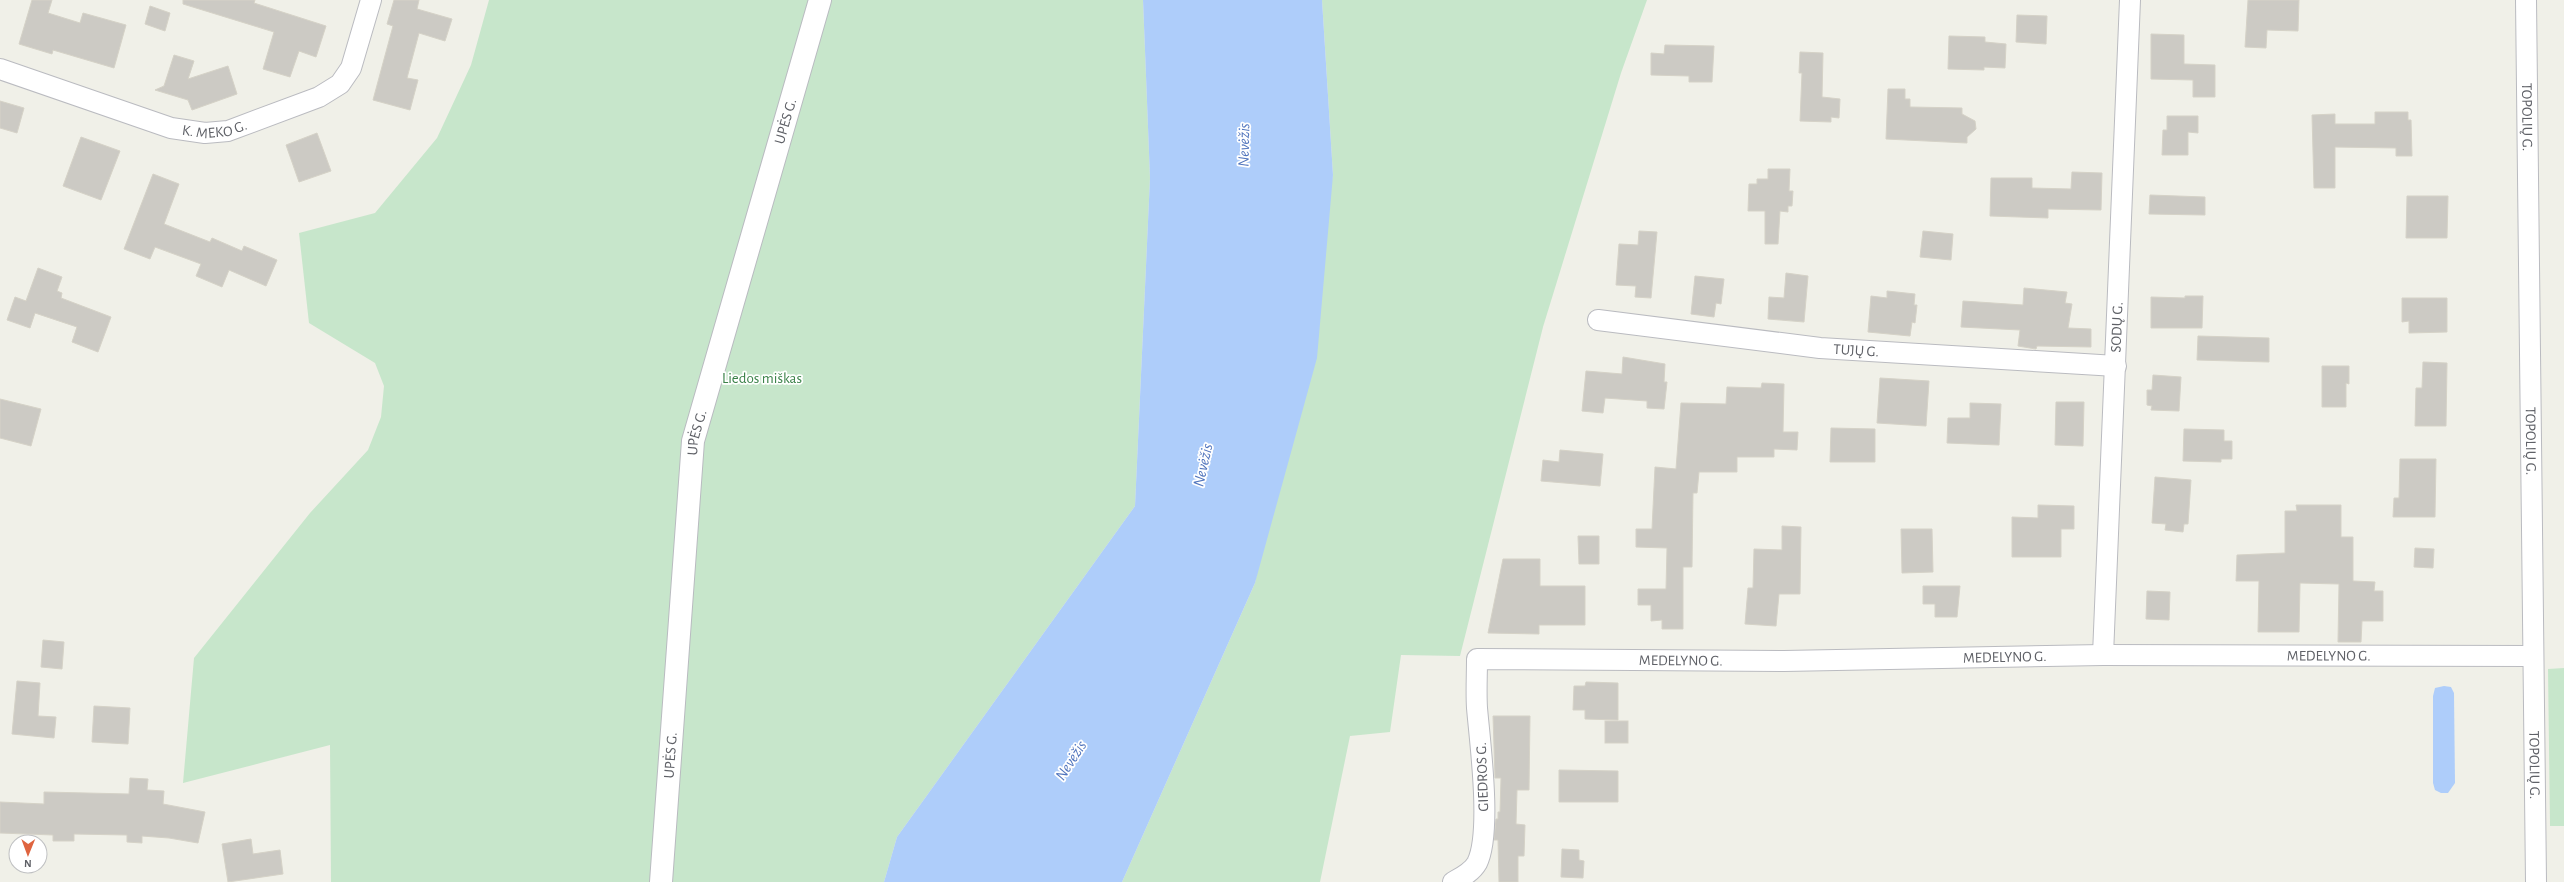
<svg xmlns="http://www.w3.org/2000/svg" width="2564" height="882" viewBox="0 0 2564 882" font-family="'Alegreya Sans',sans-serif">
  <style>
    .green { fill: #c7e6cb }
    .water { fill: #aecdfa }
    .building { fill: #cccac4; stroke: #d5d2c7 }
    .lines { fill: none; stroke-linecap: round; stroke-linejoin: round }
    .minor-casing { stroke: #babbc0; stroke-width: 22 }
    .secondary-casing { stroke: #b9bbc0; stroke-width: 24 }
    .minor { stroke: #fff; stroke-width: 20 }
    .secondary { stroke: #fff; stroke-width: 22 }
    .labels { text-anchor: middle; stroke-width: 3.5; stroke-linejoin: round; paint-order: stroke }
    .street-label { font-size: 15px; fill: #5f6167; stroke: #fff }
    .park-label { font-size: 15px; fill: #3b8249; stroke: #fff }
    .water-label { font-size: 16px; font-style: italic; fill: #5175bd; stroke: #fff }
  </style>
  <rect width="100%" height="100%" fill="#f0f0e8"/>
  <g class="green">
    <path d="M489 0H1143L1150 178 1135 506 897 837 884 882H331L330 745 183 783 194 658 310 513 368 450 381 417 384 386 375 363 309 323 299 233 375 213 437 138 471 65Z"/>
    <path d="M1322 0H1647L1621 73 1543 327 1460 656 1401 655 1390 732 1350 736 1320 882H1122L1255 583 1333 175Z"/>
    <path d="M2564 668V826H2550L2548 669Z"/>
  </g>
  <g class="water">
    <path d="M1143 0H1322L1333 175 1317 358 1255 583 1122 882H884L897 837 1135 506 1150 178Z"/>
    <path d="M2444 686 2451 687 2454 693 2455 783 2448 793H2441L2435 790 2433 783V696L2435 688Z"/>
  </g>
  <g class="building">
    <path d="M32 0H52L48 13 80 23 83 13 126 25 114 68 53 50 52 54 19 44Z"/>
    <path d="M183 0H255L254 3 326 26 316 57 299 51 290 77 263 69 274 32 183 4Z"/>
    <path d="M394 0H419L417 9 452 19 445 41 419 33 407 78 418 80 410 110 373 100 393 26 387 24Z"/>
    <path d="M2248 0H2299L2298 31 2267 30 2266 48 2245 47Z"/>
    <path d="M150 6 170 13 165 31 145 24Z"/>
    <path d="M2017 15 2047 16 2046 44 2016 42Z"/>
    <path d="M2151 34 2184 35V64L2215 65V97H2193V80L2151 79Z"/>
    <path d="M1949 36 1985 37V42L2006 44 2005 68 1984 67V70L1948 69Z"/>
    <path d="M1665 45 1714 46 1712 82H1689V76L1651 75V53L1664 54Z"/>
    <path d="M1800 52 1823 53 1822 97 1840 99 1839 118 1831 117V122L1800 121 1802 73H1799Z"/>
    <path d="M174 55 194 61 188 79 228 66 237 94 192 110 188 100 155 90 164 86Z"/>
    <path d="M1888 89H1905V99H1910V107L1962 108V114L1975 121 1976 129 1967 137V143L1886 139Z"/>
    <path d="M0 101 24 108 17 133 0 128Z"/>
    <path d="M2375 112H2408V120H2411L2412 156H2396V148L2335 147V188H2314L2312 115 2335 114V124H2375Z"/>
    <path d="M2167 116H2198V133L2188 132V155H2162L2163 130H2167Z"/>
    <path d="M317 133 331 171 299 182 286 145Z"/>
    <path d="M81 137 120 151 101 200 63 186Z"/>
    <path d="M1768 169H1790L1789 191H1793L1792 206H1788V212L1780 211 1778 244H1765V211H1748L1749 184H1757V179H1768Z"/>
    <path d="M2072 172 2102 173 2101 210 2048 209V218L1990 216 1991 178H2032V188L2071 189Z"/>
    <path d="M153 174 179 184 164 224 210 242 212 238 242 251 244 246 277 260 266 286 229 270 222 287 196 276 201 264 155 247 150 259 124 249Z"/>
    <path d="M2150 195 2205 197V215L2149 214Z"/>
    <path d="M2407 196H2448L2447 238H2406Z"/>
    <path d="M1639 231 1657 232 1651 298 1635 297 1636 286 1616 285 1619 244 1638 245Z"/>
    <path d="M1923 231 1953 234 1951 260 1920 257Z"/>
    <path d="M38 268 62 277 57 291 62 293 61 298 111 317 98 352 72 342 77 327 35 313 30 328 7 320 15 297 26 301Z"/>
    <path d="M1786 273 1808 276 1804 322 1768 319 1769 297 1784 298Z"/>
    <path d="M1695 276 1724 279 1721 304 1716 303 1714 317 1691 314Z"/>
    <path d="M2024 288 2067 292 2065 303 2072 304 2068 328 2091 329V347L2037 346 2036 349 2018 346 2020 330 1961 327 1963 301 2023 305Z"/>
    <path d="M1887 291 1915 294 1914 305H1917L1915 323 1912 322 1910 336 1868 332 1871 296 1887 298Z"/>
    <path d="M2185 296H2203L2202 328H2151V297L2185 298Z"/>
    <path d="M2402 298H2447V332L2409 333V321L2402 322Z"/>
    <path d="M2198 336 2269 338V362L2197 360Z"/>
    <path d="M1623 357 1665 364 1664 382H1667L1664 409 1647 408V401L1605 398 1603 413 1582 411 1586 371 1622 374Z"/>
    <path d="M2423 362 2447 363 2446 426H2415L2416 388H2422Z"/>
    <path d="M2322 366H2349V384L2346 383V407H2322Z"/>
    <path d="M2153 375 2181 377 2179 411 2151 410 2152 406 2147 405V390H2152Z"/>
    <path d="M1880 378 1929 381 1926 426 1877 423Z"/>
    <path d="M1762 383 1784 384 1783 432H1798L1797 450 1774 449V457H1737V472H1699L1697 493H1693L1692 567H1683V629H1662V620L1651 621V605H1638V589H1666L1667 548 1636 547V529H1652L1655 467 1676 469 1681 403 1726 404 1727 387 1761 388Z"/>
    <path d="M0 399 41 409 31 446 0 438Z"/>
    <path d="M2056 402H2084L2083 446 2055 445Z"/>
    <path d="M1970 403 2001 404 1999 445 1947 443 1948 418H1970Z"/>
    <path d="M1831 428 1875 429V462H1830Z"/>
    <path d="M2184 429 2224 430V441H2232V459H2221V462L2183 461Z"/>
    <path d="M1560 450 1603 454 1600 486 1541 481 1543 460 1559 462Z"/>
    <path d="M2400 459H2436L2435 517H2393L2394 498H2399Z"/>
    <path d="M2155 477 2191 480 2188 524H2184L2183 532 2165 530 2166 524 2152 523Z"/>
    <path d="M2038 505 2074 506V529H2061V557H2012V517L2038 518Z"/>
    <path d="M2296 505H2341V537H2353V581L2375 582 2374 591H2383V621H2362L2361 642H2338L2339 584 2300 583 2299 632H2258L2259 581H2236L2237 555 2285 553V511H2297Z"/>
    <path d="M1782 526 1801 527 1800 594H1779L1776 626 1745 624 1748 588H1753L1754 549 1782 550Z"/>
    <path d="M1901 529H1932L1933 572 1902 573Z"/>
    <path d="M1578 536H1599V564H1579Z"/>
    <path d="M2415 548 2434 549 2433 568 2414 567Z"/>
    <path d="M1503 559H1540V586H1585V625H1539V634L1488 633Z"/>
    <path d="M1923 586H1960L1957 617H1935V604H1923Z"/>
    <path d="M2147 591 2170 592 2169 620 2146 619Z"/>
    <path d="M43 640 64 642 62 669 41 667Z"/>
    <path d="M17 681 40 683 38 716 56 717 54 738 12 734Z"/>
    <path d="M1586 682 1618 683V720L1585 719V710H1573L1574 686H1585Z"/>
    <path d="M94 706 130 708 128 744 92 742Z"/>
    <path d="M1493 716H1530L1529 790H1517L1516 824 1525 825 1524 856H1518V882H1499L1498 840H1494L1496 819H1498V812H1500L1501 778H1495Z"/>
    <rect x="1605" y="721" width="23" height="22"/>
    <path d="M1559 770 1618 771V802H1559Z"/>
    <path d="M130 778 148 779 147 790 164 791 163 804 205 812 198 843 169 838 142 836V843L127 842V835L74 834V841H53V835L0 833V802L44 804V792L129 794Z"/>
    <path d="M251 839 253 854 280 850 283 874 228 882 222 844Z"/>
    <path d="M1562 849 1579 850V860L1584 861 1583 878 1561 877Z"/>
  </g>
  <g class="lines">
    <defs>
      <g id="minor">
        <path id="s1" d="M2526 0 2536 882"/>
        <path id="s2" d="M0 69 171 128 205 133 228 131 319 97 340 84 351 68 371 0"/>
        <path id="s3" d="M1598 320 1820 348 2116 366"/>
        <path id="s4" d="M2103 655 2130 0"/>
        <path id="s5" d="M1453 882C1462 877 1472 872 1477 863 1492 833 1480 743 1477 708 1476 692 1477 675 1477 659L1784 661 2103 655 2533 656"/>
      </g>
      <g id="secondary">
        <path id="s6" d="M661 882 693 441 820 0"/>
      </g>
    </defs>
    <use href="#minor" class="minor-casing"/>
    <use href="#secondary" class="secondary-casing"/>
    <use href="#minor" class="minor"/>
    <use href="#secondary" class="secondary"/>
  </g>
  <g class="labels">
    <g class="street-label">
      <text dy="5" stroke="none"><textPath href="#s1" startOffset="117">TOPOLIŲ G.</textPath></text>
      <text dy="5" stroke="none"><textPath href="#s6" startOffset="775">UPĖS G.</textPath></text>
      <text dy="5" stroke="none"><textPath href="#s2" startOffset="225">K. MEKO G.</textPath></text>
      <text dy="5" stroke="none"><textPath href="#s4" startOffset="328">SODŲ G.</textPath></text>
      <text dy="5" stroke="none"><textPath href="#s3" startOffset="260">TUJŲ G.</textPath></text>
      <text dy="5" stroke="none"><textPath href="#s6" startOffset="451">UPĖS G.</textPath></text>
      <text dy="5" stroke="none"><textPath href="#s1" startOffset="441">TOPOLIŲ G.</textPath></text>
      <text dy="5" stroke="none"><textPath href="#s5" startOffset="1088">MEDELYNO G.</textPath></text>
      <text dy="5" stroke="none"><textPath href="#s5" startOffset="764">MEDELYNO G.</textPath></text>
      <text dy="5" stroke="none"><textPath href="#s5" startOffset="440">MEDELYNO G.</textPath></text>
      <text dy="5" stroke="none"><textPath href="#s6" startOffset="127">UPĖS G.</textPath></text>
      <text dy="5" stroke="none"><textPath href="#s1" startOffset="765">TOPOLIŲ G.</textPath></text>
      <text transform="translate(1482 777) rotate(-92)" y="5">GIEDROS G.</text>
    </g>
    <g class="park-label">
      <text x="762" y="383">Liedos miškas</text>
    </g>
    <g class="water-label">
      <text transform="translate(1243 145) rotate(-89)" y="6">Nevėžis</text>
      <text transform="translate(1202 465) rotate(-77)" y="6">Nevėžis</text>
      <text transform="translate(1070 760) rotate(-57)" y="6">Nevėžis</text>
    </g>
  </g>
  <g transform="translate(28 854) rotate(181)"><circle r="19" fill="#ffffff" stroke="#bfc0c2"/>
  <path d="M0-3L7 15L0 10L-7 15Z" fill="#df643f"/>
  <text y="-6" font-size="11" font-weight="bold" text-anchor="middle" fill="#5f6167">N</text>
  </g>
</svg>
